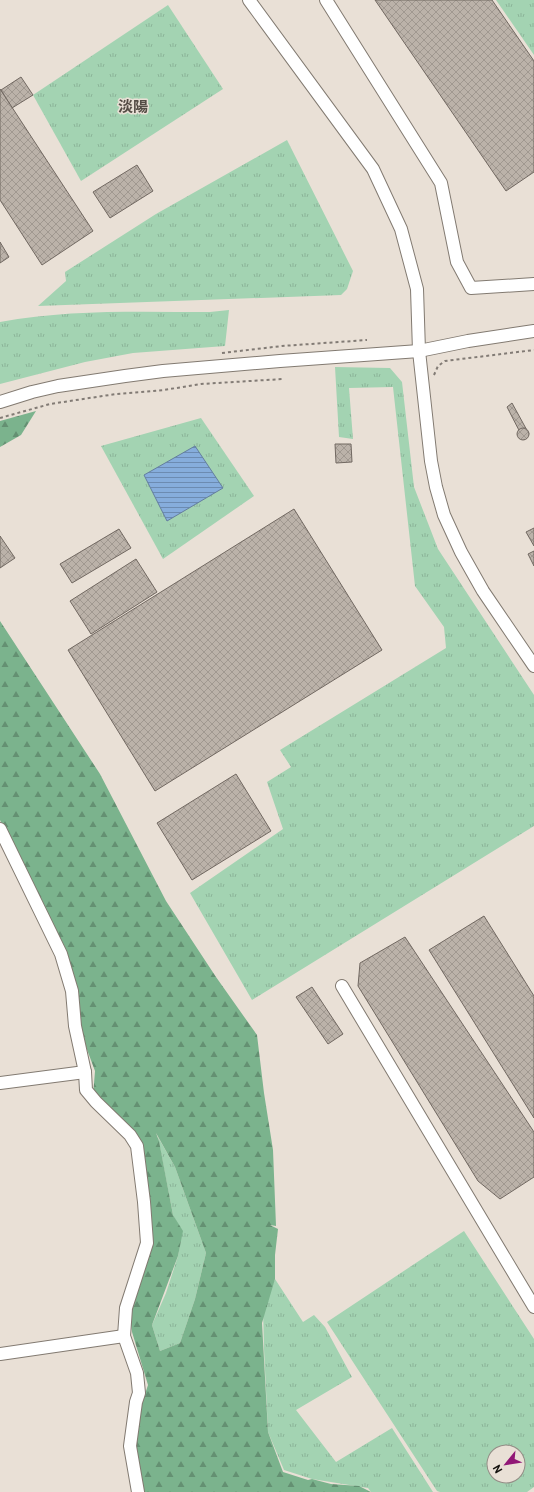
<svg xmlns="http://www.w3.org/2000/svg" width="534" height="1492" viewBox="0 0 534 1492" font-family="Barlow,'Noto Sans JP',sans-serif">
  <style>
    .grass { fill: url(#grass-tufts); fill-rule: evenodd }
    .forest { fill: url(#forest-firs); fill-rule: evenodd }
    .water { fill: url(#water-rules); stroke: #647e9e }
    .building { fill: url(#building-cross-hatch); stroke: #716861 }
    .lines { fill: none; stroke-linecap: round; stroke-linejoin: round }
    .minor-casing { stroke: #827a71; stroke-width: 14 }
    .path { stroke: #827b75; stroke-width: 2; stroke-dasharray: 3 3; stroke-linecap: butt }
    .minor { stroke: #fff; stroke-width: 12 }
    .labels { text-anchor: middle; stroke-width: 3; stroke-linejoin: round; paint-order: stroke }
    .quarter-label { font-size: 15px; font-weight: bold; fill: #544c45; stroke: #e9e0d6 }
  </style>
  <defs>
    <pattern id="grass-tufts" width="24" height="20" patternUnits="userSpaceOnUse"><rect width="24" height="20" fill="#a3d3b2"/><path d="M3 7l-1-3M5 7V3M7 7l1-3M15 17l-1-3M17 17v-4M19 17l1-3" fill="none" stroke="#8bb498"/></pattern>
    <pattern id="forest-firs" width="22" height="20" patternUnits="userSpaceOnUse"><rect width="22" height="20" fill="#7bb38d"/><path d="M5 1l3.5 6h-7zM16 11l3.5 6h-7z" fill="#649072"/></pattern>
    <pattern id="water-rules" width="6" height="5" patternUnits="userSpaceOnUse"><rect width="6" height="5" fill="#86addc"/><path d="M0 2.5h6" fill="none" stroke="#6c8bb1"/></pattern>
    <pattern id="building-cross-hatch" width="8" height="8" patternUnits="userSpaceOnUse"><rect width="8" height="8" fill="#bbb2a9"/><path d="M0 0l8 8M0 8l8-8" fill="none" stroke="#a09890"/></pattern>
  </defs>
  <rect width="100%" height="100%" fill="#e9e0d6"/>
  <g class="grass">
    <path d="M496 0H534V55Z"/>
    <path d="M168 5 223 89 81 181 33 95Z"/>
    <path d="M287 140 353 271 347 289 341 295 38 306 66 281 65 272 156 214Z"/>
    <path d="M229 310 225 346 133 353 85 362 0 384V322C69 309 139 312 210 312Z"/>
    <path d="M335 367 390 368 402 382 414 487 438 549 534 695V826L252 1000 190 893 283 829 267 782 291 767 280 750 446 648 444 627 415 586 393 387 349 388 353 439 339 437Z"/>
    <path d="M201 418 254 496 163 559 101 446Z"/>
    <path d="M158 1137 175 1167 206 1253 195 1299 180 1343 160 1351 152 1325 166 1293 178 1256 182 1233 173 1215Z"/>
    <path d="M464 1231 534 1339V1487L527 1492H440L437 1491 327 1322ZM494 1452H518V1476H494Z"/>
    <path d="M275 1279 303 1322 314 1315 325 1327 352 1377 296 1410 336 1462 392 1428 433 1492H371L368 1488 312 1479 284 1470 268 1432 264 1349 263 1308Z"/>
  </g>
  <g class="forest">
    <path d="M36 411 21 435 0 447V421Z"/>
    <path d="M0 621 100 774 166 901 216 977 257 1035 264 1093 273 1150 276 1226 270 1225 278 1229 275 1255V1279L262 1323 268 1432 283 1472 308 1480 312 1479 331 1484 359 1486 371 1492H144L141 1484 137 1449V1418L148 1385 132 1332 129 1310 145 1255 137 1147 93 1096 95 1071 79 1028 69 981 0 820ZM156 1133 175 1167 206 1253 195 1299 180 1343 160 1351 152 1325 178 1256 183 1231 173 1215 159 1141Z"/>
  </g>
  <path class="water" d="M195 446 223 488 167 521 144 475Z"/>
  <g class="building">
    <path d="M375 0H492L534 61V172L506 191Z"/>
    <path d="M21 77 33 95 12 108 1 90Z"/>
    <path d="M0 89 93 231 42 265 0 200Z"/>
    <path d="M137 165 153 191 110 218 93 192Z"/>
    <path d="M0 242 9 257 0 263Z"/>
    <path d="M512 403 529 434 524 440 507 407Z"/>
    <circle cx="523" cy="434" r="6"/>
    <path d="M335 444H351L352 462 336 463Z"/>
    <path d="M294 509 382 650 155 791 68 650Z"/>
    <path d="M534 528V546L526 532Z"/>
    <path d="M119 529 131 548 72 583 60 564Z"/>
    <path d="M0 536 15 558 0 568Z"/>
    <path d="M534 551V566L528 554Z"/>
    <path d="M136 559 157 592 91 634 70 601Z"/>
    <path d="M236 774 271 831 192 880 157 823Z"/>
    <path d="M484 916 534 996V1118L429 950Z"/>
    <path d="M405 937 534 1132V1177L500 1199 478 1181 358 986 360 963Z"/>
    <path d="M312 987 343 1034 328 1044 296 997Z"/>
  </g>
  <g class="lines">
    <defs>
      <g id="minor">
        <path d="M249 0 373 169 401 229 417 289 419 351 431 461 436 487 444 515 461 552 483 591 534 666"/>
        <path d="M326 0 441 183 457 262 471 288 534 284"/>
        <path d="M0 402 32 392 58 386 125 376 163 371 280 361 419 351 468 341 534 331"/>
        <path d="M0 829 61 954 72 991 75 1026 85 1072 86 1090 96 1102 130 1135 137 1146 144 1202 147 1243 126 1308 124 1336 137 1373 139 1393 136 1402 130 1446 138 1492"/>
        <path d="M342 986 534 1307"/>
        <path d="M0 1083 85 1072"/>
        <path d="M0 1354 124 1336"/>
      </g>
    </defs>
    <use href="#minor" class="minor-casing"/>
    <g class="path">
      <path d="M222 353 282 346 367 340"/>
      <path d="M434 375 438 366 445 361 534 350"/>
      <path d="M0 418 50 404 116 394 164 390 201 384 283 379"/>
    </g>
    <use href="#minor" class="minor"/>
  </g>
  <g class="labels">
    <g class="quarter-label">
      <text x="133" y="112">淡陽</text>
    </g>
  </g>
  <g transform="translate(506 1464) rotate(240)"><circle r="19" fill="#e9e0d6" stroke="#938d86"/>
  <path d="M0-3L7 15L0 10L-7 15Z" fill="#911876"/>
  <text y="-6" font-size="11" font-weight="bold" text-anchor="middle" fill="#13100d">N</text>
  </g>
</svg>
